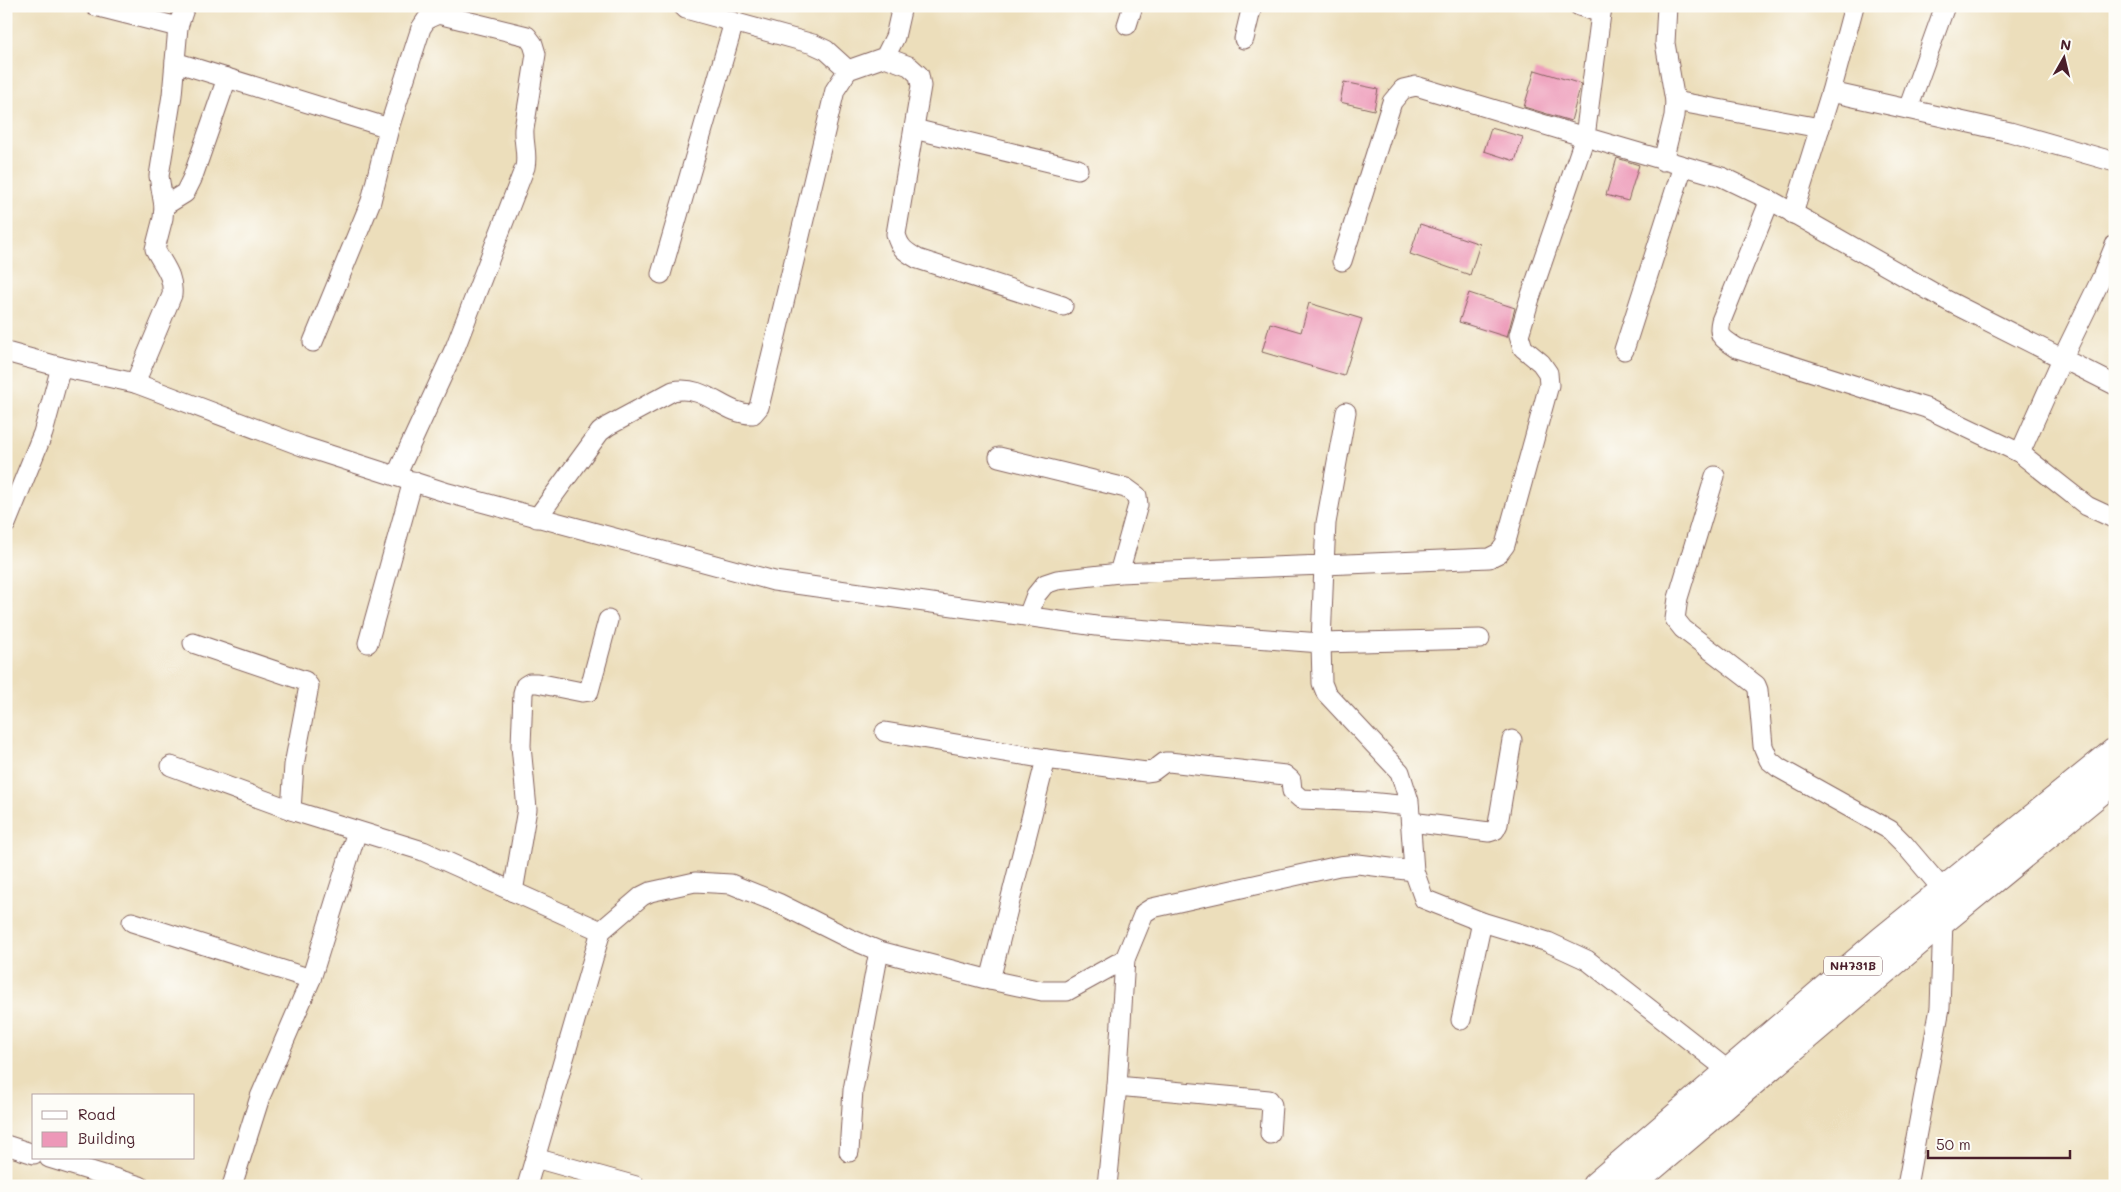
<svg xmlns="http://www.w3.org/2000/svg" width="2121" height="1192" viewBox="0 0 2121 1192" font-family="Mali,sans-serif">
  <style>
    .building { fill: #ed98b8 }
    .lines { fill: none; stroke-linecap: round; stroke-linejoin: round }
    .street-casing { stroke: #83625d; stroke-width: 21 }
    .highway-casing { stroke: #83625d; stroke-width: 30 }
    .street { stroke: #fff; stroke-width: 19 }
    .highway { stroke: #fff; stroke-width: 28 }
    .labels { text-anchor: middle; stroke-width: 4; stroke-linejoin: round; paint-order: stroke }
    .shield { fill: #fdfcf7; stroke: #806168; stroke-width: 1 }
    .shield-label { font-size: 12px; font-weight: bold; fill: #4a1f2b }
  </style>
  <rect width="100%" height="100%" fill="#fdfcf7"/>
  <filter id="ink" filterUnits="userSpaceOnUse"><feTurbulence type="fractalNoise" baseFrequency=".02" numOctaves="2"/><feDisplacementMap in="SourceGraphic" scale="10" xChannelSelector="R" yChannelSelector="G"/><feConvolveMatrix kernelMatrix="1 2 1 2 8 2 1 2 1" color-interpolation-filters="sRGB"/></filter>
  <filter id="wash" filterUnits="userSpaceOnUse"><feTurbulence type="fractalNoise" baseFrequency=".0096" numOctaves="4" result="noise"/><feDisplacementMap in="SourceGraphic" scale="20" xChannelSelector="R" yChannelSelector="G"/><feGaussianBlur stdDeviation="1.12" result="paint"/><feColorMatrix in="noise" values="0 0 0 0 0 0 0 0 0 0 0 0 0 0 0 0 0 1.4 0 .05"/><feComposite in="paint" operator="in"/></filter>
  <g filter="url(#wash)">
    <rect width="100%" height="100%" fill="#ecdebb"/>
    <g id="blocks">
      <g class="building">
        <path d="M1535 70 1581 84 1571 121 1524 107Z"/>
        <path d="M1344 82 1378 89 1374 110 1340 102Z"/>
        <path d="M1491 128 1523 137 1515 161 1484 151Z"/>
        <path d="M1617 158 1639 165 1628 201 1606 195Z"/>
        <path d="M1420 224 1480 244 1470 275 1410 254Z"/>
        <path d="M1469 293 1515 308 1507 337 1459 322Z"/>
        <path d="M1309 303 1362 319 1344 376 1262 352 1270 323 1301 332Z"/>
      </g>
    </g>
  </g>
  <g filter="url(#ink)">
    <use href="#blocks" fill-opacity="0" stroke="#83625d" stroke-width="1"/>
    <g class="lines">
      <defs>
        <g id="street">
          <path d="M95 6 178 27"/>
          <path d="M683 6 686 9 813 44 826 50 848 70"/>
          <path d="M1579 6 1601 13"/>
          <path d="M1602 6 1585 137 1722 177 1770 200 1948 301 2115 385"/>
          <path d="M1127 25 1133 6"/>
          <path d="M1244 39 1252 6"/>
          <path d="M885 57 909 66 919 75 921 86 896 234C899 248 906 252 918 259L1063 306"/>
          <path d="M175 62 389 128"/>
          <path d="M1831 92 1854 6"/>
          <path d="M1675 101 1820 128"/>
          <path d="M1908 109 1945 6"/>
          <path d="M914 129 1078 169"/>
          <path d="M1663 161 1674 116 1675 101 1665 43 1667 6"/>
          <path d="M1770 200 1721 321C1717 338 1724 339 1737 348L1926 408 2020 453 2087 506 2115 519"/>
          <path d="M164 206 185 193 192 179 227 78"/>
          <path d="M1793 214 1831 92 2010 132 2115 162"/>
          <path d="M1342 261 1392 102 1403 89 1416 86 1585 137 1530 298 1519 335 1523 348 1541 363 1548 373 1549 385 1505 545 1499 553 1489 558 1324 565 1321 643 1480 639"/>
          <path d="M661 274 734 22"/>
          <path d="M313 342 371 201 389 128 421 28 427 19 438 14 527 36 533 44 536 54 524 129C523 143 528 154 525 167L455 348 396 476"/>
          <path d="M1624 350 1683 166"/>
          <path d="M6 352 61 367 135 383 302 446 448 493 774 581 1096 626 1321 643 1322 683 1326 693 1400 772 1409 801 1414 871 1424 899 1482 922 1548 942 1587 960 1730 1072"/>
          <path d="M135 383 172 295C174 275 163 265 155 249L163 218 164 206 159 176 172 95 178 27 185 6"/>
          <path d="M2020 453 2062 359 2102 277 2115 245"/>
          <path d="M999 457 1126 488 1137 496 1138 505 1119 573"/>
          <path d="M1715 476 1678 598 1675 619 1683 629 1756 685 1758 690 1763 746 1769 760 1779 768 1890 830 1904 844 1944 891 1940 1008 1907 1186"/>
          <path d="M537 518 600 432 608 426 673 391C706 384 724 415 753 414L759 407 835 90 848 70 885 57 895 37 902 6"/>
          <path d="M6 524 43 433 61 367"/>
          <path d="M1028 616 1036 595 1045 584 1057 580 1119 573 1324 565 1326 523 1346 412"/>
          <path d="M193 643 305 681 309 686 294 765 291 810"/>
          <path d="M368 643 413 481"/>
          <path d="M885 732 1046 759 990 980"/>
          <path d="M1046 759 1146 772 1153 771 1165 762H1169L1285 775 1291 780 1292 791 1301 799 1368 802 1409 806"/>
          <path d="M171 766 297 812 423 851 601 931"/>
          <path d="M1411 822 1489 832 1495 830 1498 824 1512 740"/>
          <path d="M513 892 527 809 521 746 523 693 525 686 530 683H537L582 692 589 691 608 620"/>
          <path d="M132 922 311 979"/>
          <path d="M1461 1020 1482 922"/>
          <path d="M1117 1086 1269 1100 1272 1105 1270 1134"/>
          <path d="M6 1145 34 1154"/>
          <path d="M849 1152 853 1090 879 951"/>
          <path d="M49 1158 140 1186"/>
          <path d="M535 1158 636 1186"/>
          <path d="M232 1186 260 1097 311 979 357 831"/>
          <path d="M527 1186 601 931 642 896 650 892 695 882 731 884 778 903 848 938 879 951 990 980 1042 991H1067L1125 959"/>
          <path d="M1107 1186 1117 1086 1125 959 1144 913 1152 908 1339 866 1358 864 1414 871"/>
        </g>
        <g id="highway">
          <path d="M1596 1186 1883 940 2115 752"/>
          <path d="M1629 1186 1943 920 2115 779"/>
        </g>
      </defs>
      <use href="#street" class="street-casing"/>
      <use href="#highway" class="highway-casing"/>
      <use href="#street" class="street"/>
      <use href="#highway" class="highway"/>
    </g>
  </g>
  <g class="labels">
    <rect class="shield" x="1824" y="956.5" width="58" height="19" rx="4"/>
    <g class="shield-label">
      <text x="1853" y="970">NH731B</text>
    </g>
  </g>
  <rect width="2121" height="1192" fill="none" stroke="#fdfcf7" stroke-width="25"/>
  <rect x="32" y="1094" width="162" height="65" fill="#fdfcf7" stroke="#b5a4a5"/>
  <rect x="42" y="1111" width="25" height="8" fill="#ffffff" stroke="#b5a4a5"/>
  <text x="78" y="1120" font-size="15" fill="#4a1f2b">Road</text>
  <rect x="42" y="1132" width="25" height="15" fill="#ed98b8" stroke="#b5a4a5"/>
  <text x="78" y="1144" font-size="15" fill="#4a1f2b">Building</text>
  <g transform="translate(2064 58) rotate(8)" stroke="#fdfcf7" stroke-width="4" paint-order="stroke">
  <path d="M0-4L9 19L0 12L-9 19Z" fill="#4a1f2b"/>
  <text y="-8" font-size="14" font-weight="bold" text-anchor="middle" fill="#4a1f2b">N</text>
  </g>
  <path d="M1928 1150v8h142v-8" fill="none" stroke="#4a1f2b" stroke-width="2.5"/>
  <text x="1936" y="1150" font-size="15" fill="#4a1f2b" stroke="#fdfcf7" stroke-width="4" paint-order="stroke">50 m</text>
</svg>
